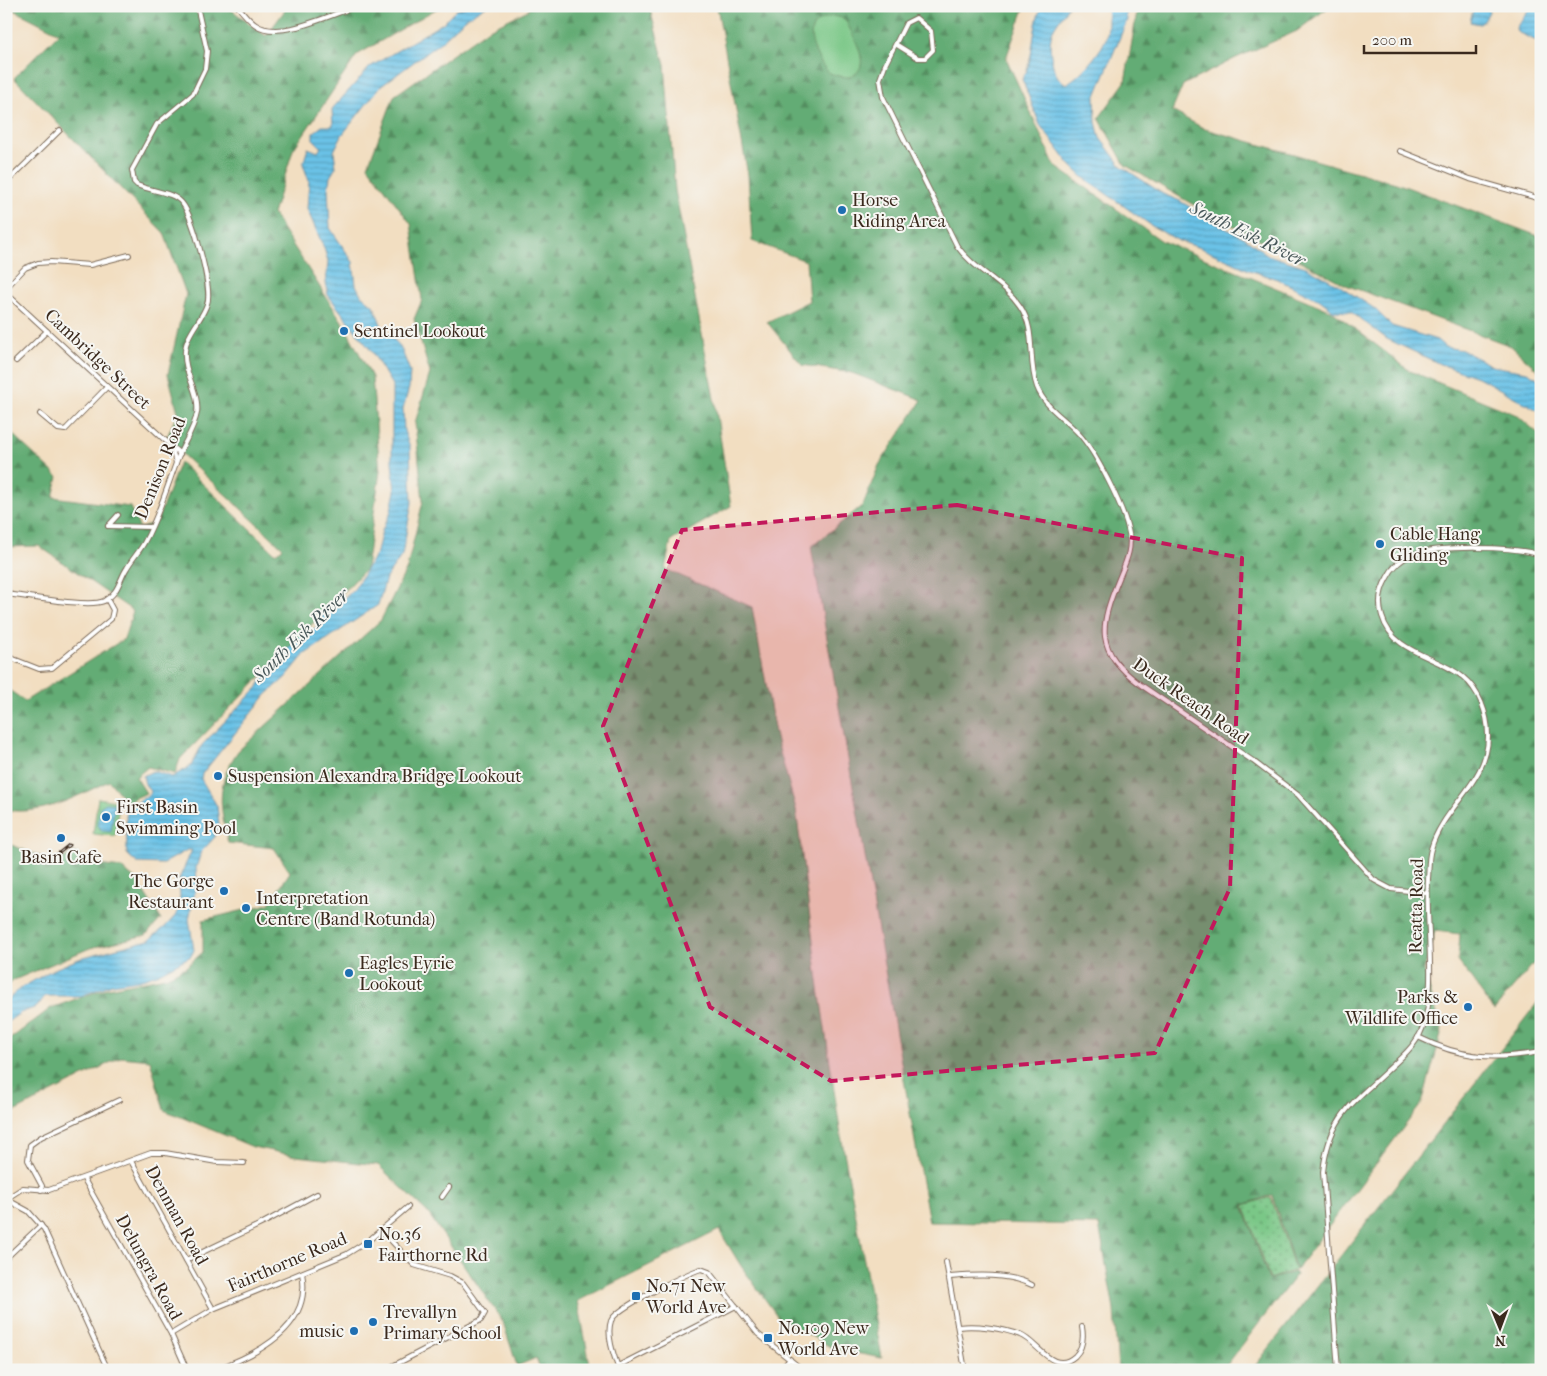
<svg xmlns="http://www.w3.org/2000/svg" width="1547" height="1376" viewBox="0 0 1547 1376" font-family="'IM FELL French Canon',serif">
  <style>
    .green { fill: url(#green-dots); stroke: #5a7852 }
    .forest { fill: url(#forest-firs); stroke: #4f6b49 }
    .pitch { fill: #7ac787; stroke: #5a7852 }
    .water { fill: url(#water-rules); stroke: #527682 }
    .lines { fill: none; stroke-linecap: round; stroke-linejoin: round }
    .street-casing { stroke: #7b6957; stroke-width: 6 }
    .street { stroke: #fff; stroke-width: 4 }
    .rail-casing { stroke: #3b2a1e; stroke-width: 3 }
    .rail { stroke: #f6f6f2; stroke-width: 1; stroke-dasharray: 4; stroke-linecap: butt }
    .marked { fill: #c2185b; fill-opacity: 0.2; stroke: #c2185b; stroke-width: 4; stroke-dasharray: 10 6; stroke-linejoin: round }
    .poi-dot { fill: #1f6fb2; stroke: #f6f6f2; stroke-width: 2 }
    .labels { text-anchor: middle; stroke-width: 4; stroke-linejoin: round; paint-order: stroke }
    .poi-label { font-size: 18px; fill: #3b2a1e; stroke: #f6f6f2; text-anchor: start }
    .street-label { font-size: 18px; fill: #3b2a1e; stroke: #f6f6f2 }
    .water-label { font-size: 19px; font-style: italic; fill: #49585a; stroke: #f6f6f2 }
  </style>
  <defs>
    <pattern id="green-dots" width="8" height="8" patternUnits="userSpaceOnUse" patternTransform="scale(1.25)"><rect width="8" height="8" fill="#7ac787"/><path d="M2 2h.1M6 6h.1" fill="none" stroke="#65a26e" stroke-width="1.8" stroke-linecap="round"/></pattern>
    <pattern id="forest-firs" width="22" height="20" patternUnits="userSpaceOnUse" patternTransform="scale(1.25)"><rect width="22" height="20" fill="#63ac74"/><path d="M5 1l3.5 6h-7zM16 11l3.5 6h-7z" fill="#538c5f"/></pattern>
    <pattern id="water-rules" width="6" height="5" patternUnits="userSpaceOnUse" patternTransform="scale(1.25)"><rect width="6" height="5" fill="#6ac2e7"/><path d="M0 2.5h6" fill="none" stroke="#589ebb"/></pattern>
  </defs>
  <rect width="100%" height="100%" fill="#f6f6f2"/>
  <filter id="ink" filterUnits="userSpaceOnUse"><feTurbulence type="fractalNoise" baseFrequency=".02" numOctaves="2"/><feDisplacementMap in="SourceGraphic" scale="10" xChannelSelector="R" yChannelSelector="G"/><feConvolveMatrix kernelMatrix="1 2 1 2 8 2 1 2 1" color-interpolation-filters="sRGB"/></filter>
  <filter id="wash" filterUnits="userSpaceOnUse"><feTurbulence type="fractalNoise" baseFrequency=".0096" numOctaves="4" result="noise"/><feDisplacementMap in="SourceGraphic" scale="20" xChannelSelector="R" yChannelSelector="G"/><feGaussianBlur stdDeviation="1.12" result="paint"/><feColorMatrix in="noise" values="0 0 0 0 0 0 0 0 0 0 0 0 0 0 0 0 0 1.4 0 .05"/><feComposite in="paint" operator="in"/></filter>
  <g filter="url(#wash)">
    <rect width="100%" height="100%" fill="#f2dec1"/>
    <path class="green" d="M1271 1197 1295 1270 1270 1279 1244 1205Z"/>
    <g class="forest">
      <path d="M6 6H224L233 11 266 36 288 6H441L357 55 293 150 273 214 343 323 372 377 380 471 366 569 180 759 175 774 148 767 136 777 146 793 127 802 109 781C77 796 43 816 6 810V688L25 701 124 639 133 611 39 546 6 547V434L9 431 58 477 53 497 130 507 140 529 157 521 180 462 275 553 283 548 184 456 167 437 178 412 168 374 186 294 164 233 14 78 59 33Z"/>
      <path d="M529 6H649L665 65 675 190 715 404 731 506 671 541 665 569 752 607 776 738 796 809 819 988 840 1130 882 1358 834 1349 778 1317 741 1266 719 1230 578 1301 591 1370H541L536 1358 517 1366 503 1322 428 1213 378 1165 296 1156 253 1147 164 1110 150 1060 121 1057 6 1116V1042L51 1008 104 989 166 977 186 967 203 952V920L269 904 290 872 274 848 228 843C220 807 215 784 238 751L381 620 407 568 423 501 415 423 430 373 414 319 422 300 411 224 368 166 394 96 487 30 528 10Z"/>
      <path d="M717 6H1025L1006 58 1055 166 1162 241 1332 311 1410 371 1517 415 1541 436V955L1494 1010 1458 961 1460 934 1435 931 1424 970 1442 1031 1422 1103 1296 1270 1272 1195 1243 1205 1269 1280 1294 1272 1296 1275 1223 1370H1118L1114 1310 1099 1225 929 1222 811 547 863 505 879 465 922 400 852 373 802 365 767 322 809 301 806 261 752 241 748 175Z"/>
      <path d="M1138 6H1330L1297 31 1236 58 1183 85 1172 111 1205 129 1396 183 1541 237V373L1511 346 1346 285 1192 204 1125 165 1099 118 1125 82Z"/>
      <path d="M6 843 56 862 75 852 89 864 122 868 137 881 161 919 146 935 90 948 14 980 6 988Z"/>
      <path d="M1541 998V1370H1252Z"/>
    </g>
    <g class="pitch">
      <path d="M833 16 843 18 846 21C853 37 875 69 849 77 843 77 836 76 830 73 820 66 804 35 815 24 820 19 827 18 833 16Z"/>
      <path d="M98 798 115 801V803L119 804 115 836 93 834Z"/>
    </g>
    <g class="water">
      <path d="M468 6H486L465 19 442 41 380 87 342 135 334 151 336 167 330 177 328 189 330 228 353 262 356 285 361 295 374 306 382 327 400 346 410 371 409 388 403 409 404 431 410 447 412 503 402 555 386 578 378 605 305 654 286 677 266 695 202 774 201 779 217 806 219 824 214 838 201 852 196 868 197 882 189 919 194 950 191 956 157 974 139 980 112 984 81 996H45L37 1007 20 1013 6 1023V1001L21 988 52 970 84 957 149 940 165 927 177 914 180 897 179 879 192 850H187L163 864 137 863 127 854 126 810 151 793 145 784 143 776 153 771 172 777 191 766 202 745 258 687C260 679 298 636 306 632 309 630 313 629 317 628L324 613 347 596 355 588 377 552 382 530 390 514 395 491 392 462V385L372 352 328 295 326 283 328 261 324 248 307 209 309 181 303 164 308 148 318 152 321 147 313 139V133L322 126H333L332 109 370 67 443 23 456 10Z"/>
      <path d="M1042 6H1068C1064 15 1057 22 1053 30 1047 42 1051 77 1065 84 1078 79 1102 51 1106 38 1109 27 1108 17 1107 6H1125L1127 20 1095 98 1096 122 1100 138 1121 166 1163 194 1180 201 1219 225 1245 238 1268 255 1306 267 1337 284 1375 309 1392 326 1437 340 1445 347 1462 350 1492 366 1527 372 1541 380V412L1480 378 1440 364 1387 339 1351 312 1334 311 1320 300 1277 279 1249 270 1201 248 1179 241 1152 226 1084 178 1070 165 1040 125 1022 79C1035 62 1031 27 1042 6Z"/>
      <path d="M1474 6H1492L1484 21 1480 24 1470 22Z"/>
      <path d="M1531 6H1541V43L1517 32 1516 28Z"/>
      <path d="M106 803 115 804 111 832 102 831 98 825 100 807Z"/>
    </g>
  </g>
  <g filter="url(#ink)">
    <g class="lines">
      <defs>
        <g id="street">
          <path d="M237 6C243 12 249 21 256 25 279 41 332 14 357 6"/>
          <path d="M897 45 918 58H925L933 50 931 31 916 18 906 23 885 65 880 79 883 97 957 246C974 270 1003 281 1020 306 1037 331 1027 359 1037 387 1045 408 1065 418 1079 434 1095 451 1123 506 1128 529 1133 546 1127 560 1120 576 1099 627 1094 650 1141 685L1253 761 1298 795 1374 880 1391 889 1426 893"/>
          <path d="M1400 151 1470 179 1541 199"/>
          <path d="M6 183 60 130"/>
          <path d="M6 288 25 268 38 263 51 262 90 265 129 255"/>
          <path d="M6 293 180 454"/>
          <path d="M16 361 47 331"/>
          <path d="M40 414 58 429 65 430 107 387"/>
          <path d="M172 449 176 463"/>
          <path d="M108 526 151 527"/>
          <path d="M108 526 118 515"/>
          <path d="M6 594C26 596 89 608 104 601 119 593 119 580 127 568 132 559 139 552 144 543 159 516 168 484 179 455 185 441 194 429 197 413 200 392 183 373 185 351 186 334 202 320 207 304 213 289 193 216 182 203 174 192 150 191 137 185L134 182 132 170 157 124 193 94 205 69 207 51 197 6"/>
          <path d="M6 656 39 669 52 668 111 619 113 610 107 599"/>
          <path d="M1418 1037C1462 1059 1493 1060 1541 1052"/>
          <path d="M131 1161 213 1309"/>
          <path d="M84 1179 171 1334 187 1370"/>
          <path d="M41 1190 42 1186 28 1160 30 1145 41 1137 119 1100"/>
          <path d="M442 1197 449 1187"/>
          <path d="M6 1199 23 1188 49 1190 151 1153H165L217 1162 244 1163"/>
          <path d="M6 1199 28 1211 44 1229 108 1370"/>
          <path d="M382 1231 414 1265 450 1276 463 1283 485 1313 481 1320 385 1370"/>
          <path d="M6 1258 41 1225"/>
          <path d="M186 1260 263 1223 317 1194"/>
          <path d="M946 1262 965 1370"/>
          <path d="M950 1277C976 1275 1008 1273 1032 1285"/>
          <path d="M958 1327C977 1325 1002 1328 1020 1335 1037 1341 1053 1376 1075 1356 1083 1348 1084 1338 1082 1327"/>
          <path d="M171 1334 213 1309 347 1254 368 1241 408 1207"/>
          <path d="M618 1366 736 1306"/>
          <path d="M214 1370C257 1355 313 1327 302 1273"/>
          <path d="M619 1370C614 1356 606 1335 611 1321 615 1308 686 1274 701 1269L709 1272 758 1334 803 1370"/>
          <path d="M781 1370 790 1359"/>
          <path d="M1338 1370 1323 1172C1329 1116 1353 1103 1391 1067 1402 1057 1413 1047 1420 1034 1439 993 1425 925 1428 879 1429 869 1428 859 1431 849 1443 806 1489 782 1488 735 1488 714 1479 690 1463 677 1436 655 1393 654 1382 616 1378 603 1380 590 1387 578 1392 568 1401 559 1412 555 1439 545 1514 546 1541 555"/>
        </g>
      </defs>
      <use href="#street" class="street-casing"/>
      <use href="#street" class="street"/>
      <defs>
        <path id="rail" d="M54 857 69 845"/>
      </defs>
      <use href="#rail" class="rail-casing"/>
      <use href="#rail" class="rail"/>
    </g>
  </g>
  <path class="marked" d="M957 505 1242 558 1230 888 1155 1053 831 1081 710 1007 603 726 682 530Z"/>
  <g class="poi-dot">
    <circle cx="842" cy="210" r="5"/>
    <circle cx="344" cy="331" r="5"/>
    <circle cx="1380" cy="544" r="5"/>
    <circle cx="218" cy="776" r="5"/>
    <circle cx="106" cy="817" r="5"/>
    <circle cx="61" cy="838" r="5"/>
    <circle cx="224" cy="891" r="5"/>
    <circle cx="246" cy="908" r="5"/>
    <circle cx="349" cy="973" r="5"/>
    <circle cx="1468" cy="1007" r="5"/>
    <rect x="363" y="1239" width="10" height="10" rx="2.5"/>
    <rect x="631" y="1291" width="10" height="10" rx="2.5"/>
    <circle cx="373" cy="1322" r="5"/>
    <circle cx="354" cy="1331" r="5"/>
    <rect x="763" y="1333" width="10" height="10" rx="2.5"/>
  </g>
  <g class="labels">
    <g class="poi-label">
      <text x="852" y="206">Horse<tspan x="852" dy="21">Riding Area</tspan></text>
      <text x="354" y="337">Sentinel Lookout</text>
      <text x="1390" y="540">Cable Hang<tspan x="1390" dy="21">Gliding</tspan></text>
      <text x="228" y="782">Suspension Alexandra Bridge Lookout</text>
      <text x="116" y="813">First Basin<tspan x="116" dy="21">Swimming Pool</tspan></text>
      <text x="61" y="863" text-anchor="middle">Basin Cafe</text>
      <text x="214" y="887" text-anchor="end">The Gorge<tspan x="214" dy="21">Restaurant</tspan></text>
      <text x="256" y="904">Interpretation<tspan x="256" dy="21">Centre (Band Rotunda)</tspan></text>
      <text x="359" y="969">Eagles Eyrie<tspan x="359" dy="21">Lookout</tspan></text>
      <text x="1458" y="1003" text-anchor="end">Parks &amp;<tspan x="1458" dy="21">Wildlife Office</tspan></text>
      <text x="378" y="1240">No.36<tspan x="378" dy="21">Fairthorne Rd</tspan></text>
      <text x="646" y="1292">No.71 New<tspan x="646" dy="21">World Ave</tspan></text>
      <text x="383" y="1318">Trevallyn<tspan x="383" dy="21">Primary School</tspan></text>
      <text x="778" y="1334">No.109 New<tspan x="778" dy="21">World Ave</tspan></text>
      <text x="344" y="1337" text-anchor="end">music</text>
    </g>
    <g class="street-label">
      <text transform="translate(98 359) rotate(43)" y="6">Cambridge Street</text>
      <text transform="translate(160 468) rotate(-68)" y="6">Denison Road</text>
      <text transform="translate(1191 701) rotate(35)" y="6">Duck Reach Road</text>
      <text transform="translate(1416 906) rotate(-89)" y="6">Reatta Road</text>
      <text transform="translate(177 1215) rotate(61)" y="6">Denman Road</text>
      <text transform="translate(287 1262) rotate(-23)" y="6">Fairthorne Road</text>
      <text transform="translate(149 1267) rotate(61)" y="6">Delungra Road</text>
    </g>
    <g class="water-label">
      <text transform="translate(1248 233) rotate(26)" y="7">South Esk River</text>
      <text transform="translate(300 635) rotate(-44)" y="7">South Esk River</text>
    </g>
  </g>
  <rect width="1547" height="1376" fill="none" stroke="#f6f6f2" stroke-width="25"/>
  <g transform="translate(1500 1328) rotate(179)" stroke="#f6f6f2" stroke-width="4" paint-order="stroke">
  <path d="M0-4L9 19L0 12L-9 19Z" fill="#3b2a1e"/>
  <text y="-8" font-size="14" font-weight="bold" text-anchor="middle" fill="#3b2a1e">N</text>
  </g>
  <path d="M1364 45v8h112v-8" fill="none" stroke="#3b2a1e" stroke-width="2.5"/>
  <text x="1372" y="45" font-size="15" fill="#3b2a1e" stroke="#f6f6f2" stroke-width="4" paint-order="stroke">200 m</text>
</svg>
